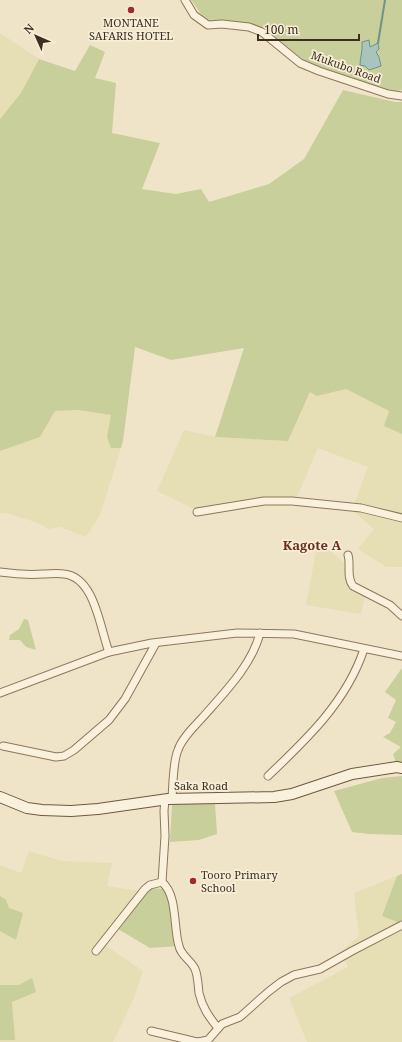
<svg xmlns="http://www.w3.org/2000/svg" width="402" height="1042" viewBox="0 0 402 1042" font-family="'Noto Serif',serif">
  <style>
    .farmland { fill: #e6deb5 }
    .green { fill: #c9cf9b }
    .water { fill: #a9c4bc; stroke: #6f938a }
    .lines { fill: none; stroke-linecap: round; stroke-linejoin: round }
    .stream { stroke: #6f938a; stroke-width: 2 }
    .minor-casing { stroke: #8d765c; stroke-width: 9 }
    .secondary-casing { stroke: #6f573f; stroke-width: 12 }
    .minor { stroke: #faf1dc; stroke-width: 7 }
    .secondary { stroke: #faf1dc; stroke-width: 10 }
    .poi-dot { fill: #9e2a2b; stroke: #f7eed8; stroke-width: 1.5 }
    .labels { text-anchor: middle; stroke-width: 3.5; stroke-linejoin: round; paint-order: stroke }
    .poi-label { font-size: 11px; fill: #3d2e20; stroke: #f7eed8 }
    .street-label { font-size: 11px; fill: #3d2e20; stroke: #f7eed8 }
    .quarter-label { font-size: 13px; font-weight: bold; fill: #6b2e1e; stroke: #f7eed8 }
  </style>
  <rect width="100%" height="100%" fill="#f0e4c8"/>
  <g class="farmland">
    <path d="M0 33 39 59 21 93 0 119Z"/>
    <path d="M346 389 389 411 384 426 402 434V518L354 504 368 467 318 448 296 499 196 510 157 491 184 430 215 437 288 441 311 391 317 396Z"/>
    <path d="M78 410 112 415 111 448H121L100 515 86 537 60 527 49 529 35 522 10 514 0 513V451L40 437 55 411Z"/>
    <path d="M353 511 402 523V567H386L358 549 374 529Z"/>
    <path d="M318 540 345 564 349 559 354 586 365 595 361 614 306 605Z"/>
    <path d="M29 851 62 861 112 863 107 886 140 891 102 943 143 971 134 998 113 1042H0V865L21 873Z"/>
    <path d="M397 876 382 916 400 923 402 926V1042H307L289 998 348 967 341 952 359 936 354 893Z"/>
  </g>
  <g class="green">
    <path d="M191 0H402V90L393 92 309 64 270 33 245 23 211 21 201 14Z"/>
    <path d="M90 45 105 52 95 78 116 83 112 133 160 143 142 189 176 194 201 189 209 202 269 184 304 159 343 90 395 102H402V434L384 426 389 411 346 389 317 396 310 392 288 441 215 437 244 348 171 360 135 347 123 441 121 448H111L107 437 111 415 78 410 55 411 40 437 0 451V119L21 93 39 59 75 71Z"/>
    <path d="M24 619 28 620 36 650 26 647 20 640H9L10 635 19 629Z"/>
    <path d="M402 668V766H397L393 754 401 747 383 737 390 733 396 722 388 718 396 700 385 692Z"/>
    <path d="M402 776V835L369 834 352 832 334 791 382 778Z"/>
    <path d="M215 803 217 834 199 840 170 842 172 804Z"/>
    <path d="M402 874V926L400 923 382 916 397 876Z"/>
    <path d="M149 888 166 889 179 946 150 948 118 929 128 914Z"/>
    <path d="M0 896 6 900 9 908 23 913 16 940 0 931Z"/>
    <path d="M32 978 36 992 12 1002 15 1040H0V985H19Z"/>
  </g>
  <path class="water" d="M369 40 370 47 378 43 379 49 376 52 379 57 381 66 369 70 365 66 360 65C360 57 363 51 362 42Z"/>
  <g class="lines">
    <path class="stream" d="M378 43 385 0"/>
    <defs>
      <g id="minor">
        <path d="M185 0 194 15 208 25 222 24 249 27 262 32 300 63 319 71 388 94 402 96"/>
        <path d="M197 512 264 501H292L361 508 402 518"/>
        <path d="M348 555C351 565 346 577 353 586L390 605 402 616"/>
        <path d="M0 572C14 574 29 575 43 574 50 574 57 573 64 574 95 577 100 629 109 652"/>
        <path d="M0 693 109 652 152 643 237 633 294 634 402 656"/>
        <path d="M3 746 56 757 64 756 74 750 109 720 125 699 156 643"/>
        <path d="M268 776C307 739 347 701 364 649"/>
        <path d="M172 798C173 785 173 761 178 750 182 738 194 727 202 718 224 693 252 665 260 633"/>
        <path d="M162 882C178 896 173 927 179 946 181 956 191 960 195 969 198 976 198 985 199 993 202 1007 209 1017 218 1028"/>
        <path d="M162 882 165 836 164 811 165 799"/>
        <path d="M96 951 145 889 150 885 162 882"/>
        <path d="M151 1031 197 1042"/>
        <path d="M198 1042 208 1040 222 1024 240 1017 268 992 281 982 294 975 320 969 352 951 402 925"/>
      </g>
      <path id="secondary" d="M0 797 27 808 42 810 71 811 98 809 168 799 274 797 292 794 352 774 397 767 402 768"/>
    </defs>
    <use href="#minor" class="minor-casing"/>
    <use href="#secondary" class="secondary-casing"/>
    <use href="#minor" class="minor"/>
    <use href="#secondary" class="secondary"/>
  </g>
  <g class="poi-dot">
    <circle cx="131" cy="10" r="4"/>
    <circle cx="193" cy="881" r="4"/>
  </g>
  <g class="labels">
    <g class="poi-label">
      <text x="131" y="27">MONTANE<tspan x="131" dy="13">SAFARIS HOTEL</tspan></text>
      <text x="201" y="879" text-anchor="start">Tooro Primary<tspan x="201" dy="13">School</tspan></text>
    </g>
    <g class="street-label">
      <text transform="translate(346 67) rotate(20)" y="4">Mukubo Road</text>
      <text x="201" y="790">Saka Road</text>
    </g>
    <g class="quarter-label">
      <text x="312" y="550">Kagote A</text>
    </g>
  </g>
  <g transform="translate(36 36) rotate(315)" stroke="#f7eed8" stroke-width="3" paint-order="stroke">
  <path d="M0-3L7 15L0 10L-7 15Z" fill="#3d2e20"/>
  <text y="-6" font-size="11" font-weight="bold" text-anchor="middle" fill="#3d2e20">N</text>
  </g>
  <path d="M258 34v6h101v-6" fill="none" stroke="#3d2e20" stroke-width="2"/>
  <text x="264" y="34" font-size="12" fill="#3d2e20" stroke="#f7eed8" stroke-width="3" paint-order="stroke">100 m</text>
</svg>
